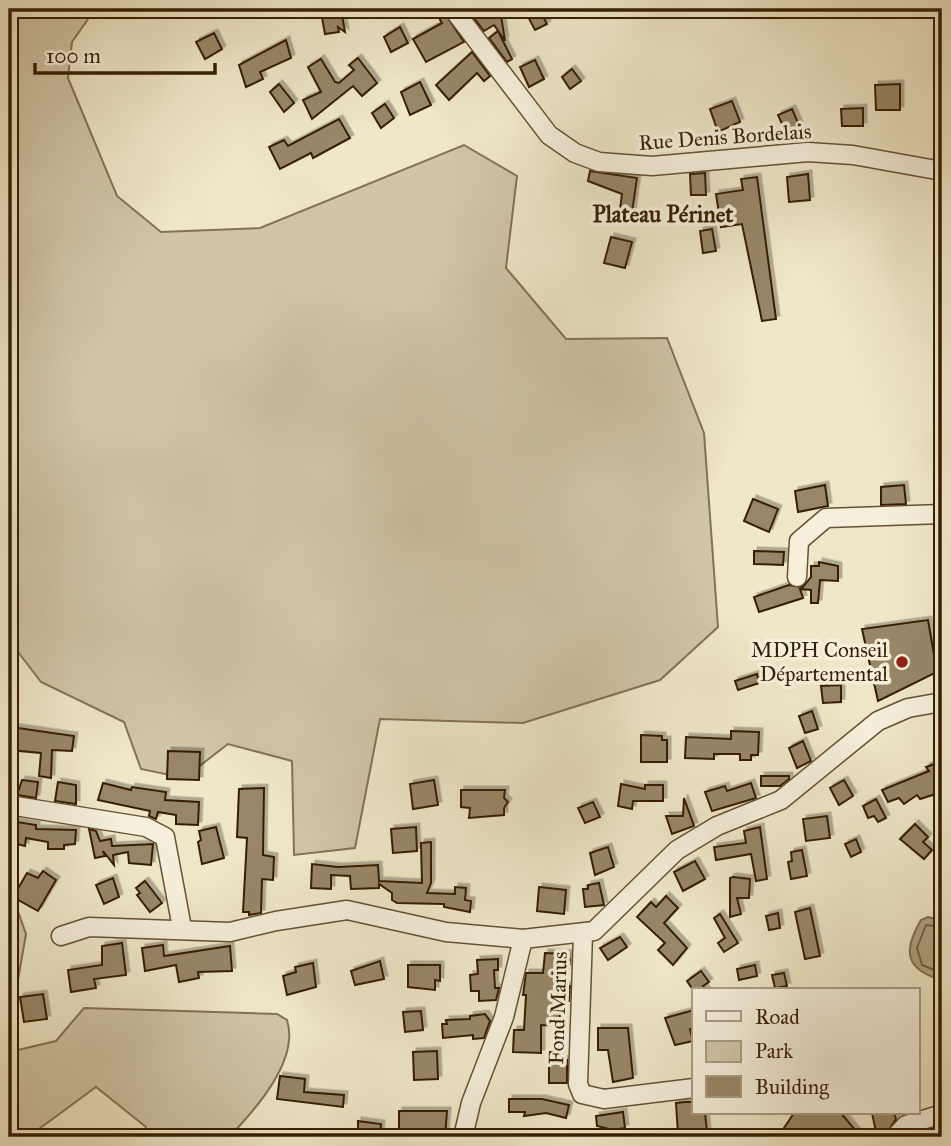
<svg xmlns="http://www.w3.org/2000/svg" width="951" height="1146" viewBox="0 0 951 1146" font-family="'IM FELL Great Primer',serif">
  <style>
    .green { fill: #d0c5a6; stroke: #847254; stroke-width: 2 }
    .water { fill: #b0a384; stroke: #806e50; stroke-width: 2 }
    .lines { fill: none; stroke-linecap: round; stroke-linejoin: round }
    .shore { stroke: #746143; stroke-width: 2 }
    .building { fill: #978768; stroke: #371f02; stroke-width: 2; filter: url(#shadow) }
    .minor-casing { stroke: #655133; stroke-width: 21 }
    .minor { stroke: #f5efdb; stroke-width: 18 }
    .poi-dot { fill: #8f2418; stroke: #f5efdb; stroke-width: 2.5 }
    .labels { text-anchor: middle; stroke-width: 7; stroke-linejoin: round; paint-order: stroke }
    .street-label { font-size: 21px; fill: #371f02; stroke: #f5efdb }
    .poi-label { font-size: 21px; fill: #371f02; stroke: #f5efdb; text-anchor: end }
    .neighbourhood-label { font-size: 23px; font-weight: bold; fill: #371f02; stroke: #f5efdb }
  </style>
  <defs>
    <filter id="shadow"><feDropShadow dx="3.5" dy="-3.5" stdDeviation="0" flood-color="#0004"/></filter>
  </defs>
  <rect width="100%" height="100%" fill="#efe7c7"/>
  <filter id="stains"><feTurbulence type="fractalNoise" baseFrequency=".00286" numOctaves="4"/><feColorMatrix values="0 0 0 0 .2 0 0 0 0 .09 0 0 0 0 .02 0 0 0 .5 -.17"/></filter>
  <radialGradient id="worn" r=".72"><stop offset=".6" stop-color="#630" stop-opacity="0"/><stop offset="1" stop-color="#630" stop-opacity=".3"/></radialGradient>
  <g class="green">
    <path d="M9 9H95L72 42 68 78 117 196 161 232 260 228 464 145 517 176 506 268 566 339 667 338 704 433 718 627 660 680 523 723 380 719 355 848 294 855 292 761 228 744 184 778 141 769 124 722 41 682 12 644H9Z"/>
    <path d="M9 886 26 934 9 1031Z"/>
    <path d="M84 1008 277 1014 287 1020C300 1060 255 1110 229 1137H142L146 1127 96 1087 28 1137H9V1052L56 1041Z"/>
  </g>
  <path class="water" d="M928 917 942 921V980C906 970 902 952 921 920Z"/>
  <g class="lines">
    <path class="shore" d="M942 927 926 925 917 948 922 965 942 973"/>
  </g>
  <g class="building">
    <path d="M341 9 345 32 338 27 339 32 325 34 321 12Z"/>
    <path d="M434 9H442L464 42 426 62 413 39 442 23Z"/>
    <path d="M467 9H500L505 41 494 25 484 31Z"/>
    <path d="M524 9H539L547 24 535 30Z"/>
    <path d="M400 27 408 43 391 52 384 37Z"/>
    <path d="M498 31 512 59 507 62 489 38Z"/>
    <path d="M214 33 222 49 205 59 196 42Z"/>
    <path d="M286 40 291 58 260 72 263 79 246 87 239 65Z"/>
    <path d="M472 52 490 76 484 81 477 73 449 100 436 85Z"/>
    <path d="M358 58 377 83 362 96 353 86 312 119 303 100 321 92 308 67 321 59 335 82 339 83 354 70 349 65Z"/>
    <path d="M535 60 544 79 529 87 520 67Z"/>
    <path d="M572 69 581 81 570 89 562 77Z"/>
    <path d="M420 82 431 105 410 115 401 92Z"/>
    <path d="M279 84 294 103 284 112 270 92Z"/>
    <path d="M900 84V110H876L875 85Z"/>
    <path d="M732 101 740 122 718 132 710 109Z"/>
    <path d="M385 104 394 118 381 128 372 113Z"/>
    <path d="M863 108V126H842L841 109Z"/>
    <path d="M792 109 799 125 786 133 778 115Z"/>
    <path d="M339 119 350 138 313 158 311 153 280 169 269 147 284 140 288 146Z"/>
    <path d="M590 171 637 178 631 219 619 217 622 194 588 181Z"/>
    <path d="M705 173 706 195H691L690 174Z"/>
    <path d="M808 174 810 200 789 202 787 177Z"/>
    <path d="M757 177 776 319 762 321 742 224 721 227 716 194 743 190 741 179Z"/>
    <path d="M712 229 716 251 703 253 700 231Z"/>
    <path d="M611 237 632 242 625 268 604 263Z"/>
    <path d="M825 485 828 506 798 512 795 491Z"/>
    <path d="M904 485 906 504 881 505V487Z"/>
    <path d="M753 499 778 509 769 532 744 521Z"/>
    <path d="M754 551 784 552 783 565 754 564Z"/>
    <path d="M819 562 838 566V581L820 580 818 603H811V590L800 589 803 598 759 612 754 597 789 585 803 587 811 577V566H819Z"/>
    <path d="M928 620 937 672 878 701 862 629Z"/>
    <path d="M757 674 759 683 738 690 735 681Z"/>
    <path d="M841 685V702L823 703 821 686Z"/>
    <path d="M812 711 818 729 805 733 799 716Z"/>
    <path d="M11 727 74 736 72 751 52 750 51 778 39 776 41 753 9 750Z"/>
    <path d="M731 731 759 732 758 755H751V760H740V754H714V759L685 758 686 737 731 739Z"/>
    <path d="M641 735 662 736V740H667V762H641Z"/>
    <path d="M803 741 811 761 797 768 789 748Z"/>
    <path d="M168 751 200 752 199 780 167 779Z"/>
    <path d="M937 763 942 774 937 778 942 792 920 799 917 795 904 804 899 798 888 802 882 790 929 771 926 767Z"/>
    <path d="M761 776H789V779L780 786H761Z"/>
    <path d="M22 780 38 782 36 798 17 795Z"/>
    <path d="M434 780 438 805 413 809 410 784Z"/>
    <path d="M844 780 853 796 839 805 830 788Z"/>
    <path d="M58 782 76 785V804L55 801Z"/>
    <path d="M103 783 131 790 132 787 166 792 165 800 199 802 198 825 176 824V815L158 812 156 819 149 816 150 811 98 800Z"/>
    <path d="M751 783 756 798 712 811 705 792 725 786 727 791Z"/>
    <path d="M621 784 645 789V785H663V801H633L632 809 618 806Z"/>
    <path d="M264 788 263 855 274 857 273 880 262 879 261 913 249 915V912H243L247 838 237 837 239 789Z"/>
    <path d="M461 790H505L504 798 508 802 504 808V815L469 818 470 808 461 807Z"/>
    <path d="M684 798 694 826 672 834 666 816H683Z"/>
    <path d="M876 799 886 818 878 822 874 816 868 818 863 806Z"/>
    <path d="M593 802 600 817 585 823 578 808Z"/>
    <path d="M827 816 830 838 806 841 803 819Z"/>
    <path d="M11 821 36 825V829L76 830 75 844 64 845V849H48V842L26 838 25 846 9 842Z"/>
    <path d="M915 824 928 837 923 842 932 850 924 859 900 839Z"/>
    <path d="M216 827 224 858 202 864 198 842 201 840 199 831Z"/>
    <path d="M416 827 417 851 393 853 391 829Z"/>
    <path d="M760 827 767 879 756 881 751 854 716 860 714 847 746 843 744 831Z"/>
    <path d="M89 829 96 831 100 841 111 839 112 846 153 844 151 865 129 863 128 852 113 855 114 865 103 851 105 856 95 858Z"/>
    <path d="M856 839 861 852 851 857 845 844Z"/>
    <path d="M431 842V883L427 893 455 894V887L466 888 465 900 471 901 470 912 444 907V904L397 903 392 900V893L379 884V888L351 889 350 876 331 875V889L311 888 312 864 338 867 378 865 379 881 422 883 421 843Z"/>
    <path d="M608 847 614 867 595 875 590 853Z"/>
    <path d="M802 850 807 876 791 879 788 862 792 861 791 852Z"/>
    <path d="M695 861 705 879 683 891 674 872Z"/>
    <path d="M43 871 56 880 38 911 13 897 27 873 38 878Z"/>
    <path d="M733 877 750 879 749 898H737L741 914 730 917V878Z"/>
    <path d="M113 878 119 897 104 904 96 885Z"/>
    <path d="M145 881 162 903 150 912 137 895 140 893 136 888Z"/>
    <path d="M599 883 604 905 585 907 583 889H588V885Z"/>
    <path d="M539 887 566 890 564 914 537 911Z"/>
    <path d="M666 896 678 908 664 923 687 948 673 965 658 950 665 943 637 917 651 902 656 907Z"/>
    <path d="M810 908 820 956 805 959 795 912Z"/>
    <path d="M778 913 780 928 769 930 766 916Z"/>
    <path d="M720 914 738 943 724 952 718 943 725 938 714 918Z"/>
    <path d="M620 937 627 947 608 960 600 948Z"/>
    <path d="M122 943 126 975 94 979 96 988 71 992 68 970 102 965V946Z"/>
    <path d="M163 945 164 956 230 946 232 971 198 972 199 978 179 982 176 965 145 971 142 948Z"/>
    <path d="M545 953 570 954 569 968 560 967 558 986H570L569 1001 561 1000 559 1026 541 1025V1053L513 1052 514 1030H524L526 995H523L526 973H543Z"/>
    <path d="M498 959V970H494L495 988H499L496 1000 479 1001V991H471L470 975 478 974 477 960Z"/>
    <path d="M380 961 384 979 355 985 351 971Z"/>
    <path d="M313 963 316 987 287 995 283 976 296 972 295 967Z"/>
    <path d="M408 965H440V981L435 980V990L408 987Z"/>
    <path d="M755 965 757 976 739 980 737 969Z"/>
    <path d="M701 971 709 982 703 986 706 990H693L687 981Z"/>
    <path d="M784 973 787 986 775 988 772 975Z"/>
    <path d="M43 994 47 1019 24 1022 20 997Z"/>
    <path d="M694 1010V1028L690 1029 693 1041 675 1045 665 1018Z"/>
    <path d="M421 1011 423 1030 405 1032 403 1012Z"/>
    <path d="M485 1014 490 1021 484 1038 473 1039V1035L443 1038 442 1024H447L446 1020 470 1019V1016Z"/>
    <path d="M598 1028H628L633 1078 613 1082 608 1050H598Z"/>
    <path d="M437 1051 438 1079 414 1080 413 1052Z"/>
    <path d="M549 1059 567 1060V1083H549Z"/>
    <path d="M280 1076 305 1079 304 1092 344 1095 343 1107 277 1099Z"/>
    <path d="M509 1099H542L569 1105 566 1118 546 1113 524 1116 525 1112H509Z"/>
    <path d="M685 1102H694V1113H705L707 1132 678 1134 676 1103Z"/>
    <path d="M399 1111H447L445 1137H399Z"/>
    <path d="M623 1112 625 1128 613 1130 597 1126 596 1116Z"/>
    <path d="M794 1113H841L861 1137H778Z"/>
    <path d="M872 1113H894L896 1119 884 1137H877Z"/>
    <path d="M358 1121 381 1124 380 1137H364V1131H358Z"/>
  </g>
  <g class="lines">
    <defs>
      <g id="minor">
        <path d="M453 9 549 135 575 153 599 162 652 166 808 152 853 155 942 171"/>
        <path d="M797 577 799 541 826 518 942 514"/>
        <path d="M9 805 146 827 165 837 182 928"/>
        <path d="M583 934 578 1084 582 1094 604 1099 694 1088"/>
        <path d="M61 936 89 927 230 932 276 921 347 910 446 932 523 939 594 931 677 850 717 826 781 800 878 721 908 708 942 702"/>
        <path d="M463 1137 471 1103 504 1017 523 939"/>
        <path d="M895 1137 906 1125 942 1114"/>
      </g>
    </defs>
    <use href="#minor" class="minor-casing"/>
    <use href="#minor" class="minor"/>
  </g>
  <circle class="poi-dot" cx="902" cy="662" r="7"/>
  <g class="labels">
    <g class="street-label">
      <text transform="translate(725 137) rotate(-4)" y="7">Rue Denis Bordelais</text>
      <text transform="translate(558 1008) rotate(-88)" y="7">Fond Marius</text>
    </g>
    <g class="poi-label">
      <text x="888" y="657">MDPH Conseil<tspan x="888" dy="24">Départemental</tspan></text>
    </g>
    <g class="neighbourhood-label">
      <text x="663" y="222">Plateau Périnet</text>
    </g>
  </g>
  <rect width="951" height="1146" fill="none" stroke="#efe7c7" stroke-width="35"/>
  <rect x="10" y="10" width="930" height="1125" fill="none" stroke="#371f02" stroke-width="3.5"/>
  <rect x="18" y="18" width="916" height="1111" fill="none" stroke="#371f02" stroke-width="2"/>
  <rect x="692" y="988" width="228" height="126" fill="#f5efdb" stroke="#a99c84" stroke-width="2"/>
  <rect x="706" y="1011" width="35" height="10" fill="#f5efdb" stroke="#a99c84" stroke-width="2"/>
  <text x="755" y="1024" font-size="21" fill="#371f02">Road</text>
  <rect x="706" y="1041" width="35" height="21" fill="#d0c5a6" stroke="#a99c84" stroke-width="2"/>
  <text x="755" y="1058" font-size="21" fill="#371f02">Park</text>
  <rect x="706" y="1076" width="35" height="21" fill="#978768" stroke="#a99c84" stroke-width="2"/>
  <text x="755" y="1094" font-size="21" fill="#371f02">Building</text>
  <path d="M35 63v10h180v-10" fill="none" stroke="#371f02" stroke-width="3.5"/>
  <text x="46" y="63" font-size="21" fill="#371f02" stroke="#f5efdb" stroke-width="5" paint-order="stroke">100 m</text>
  <rect width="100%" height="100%" filter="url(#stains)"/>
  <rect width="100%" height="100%" fill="url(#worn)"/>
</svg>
